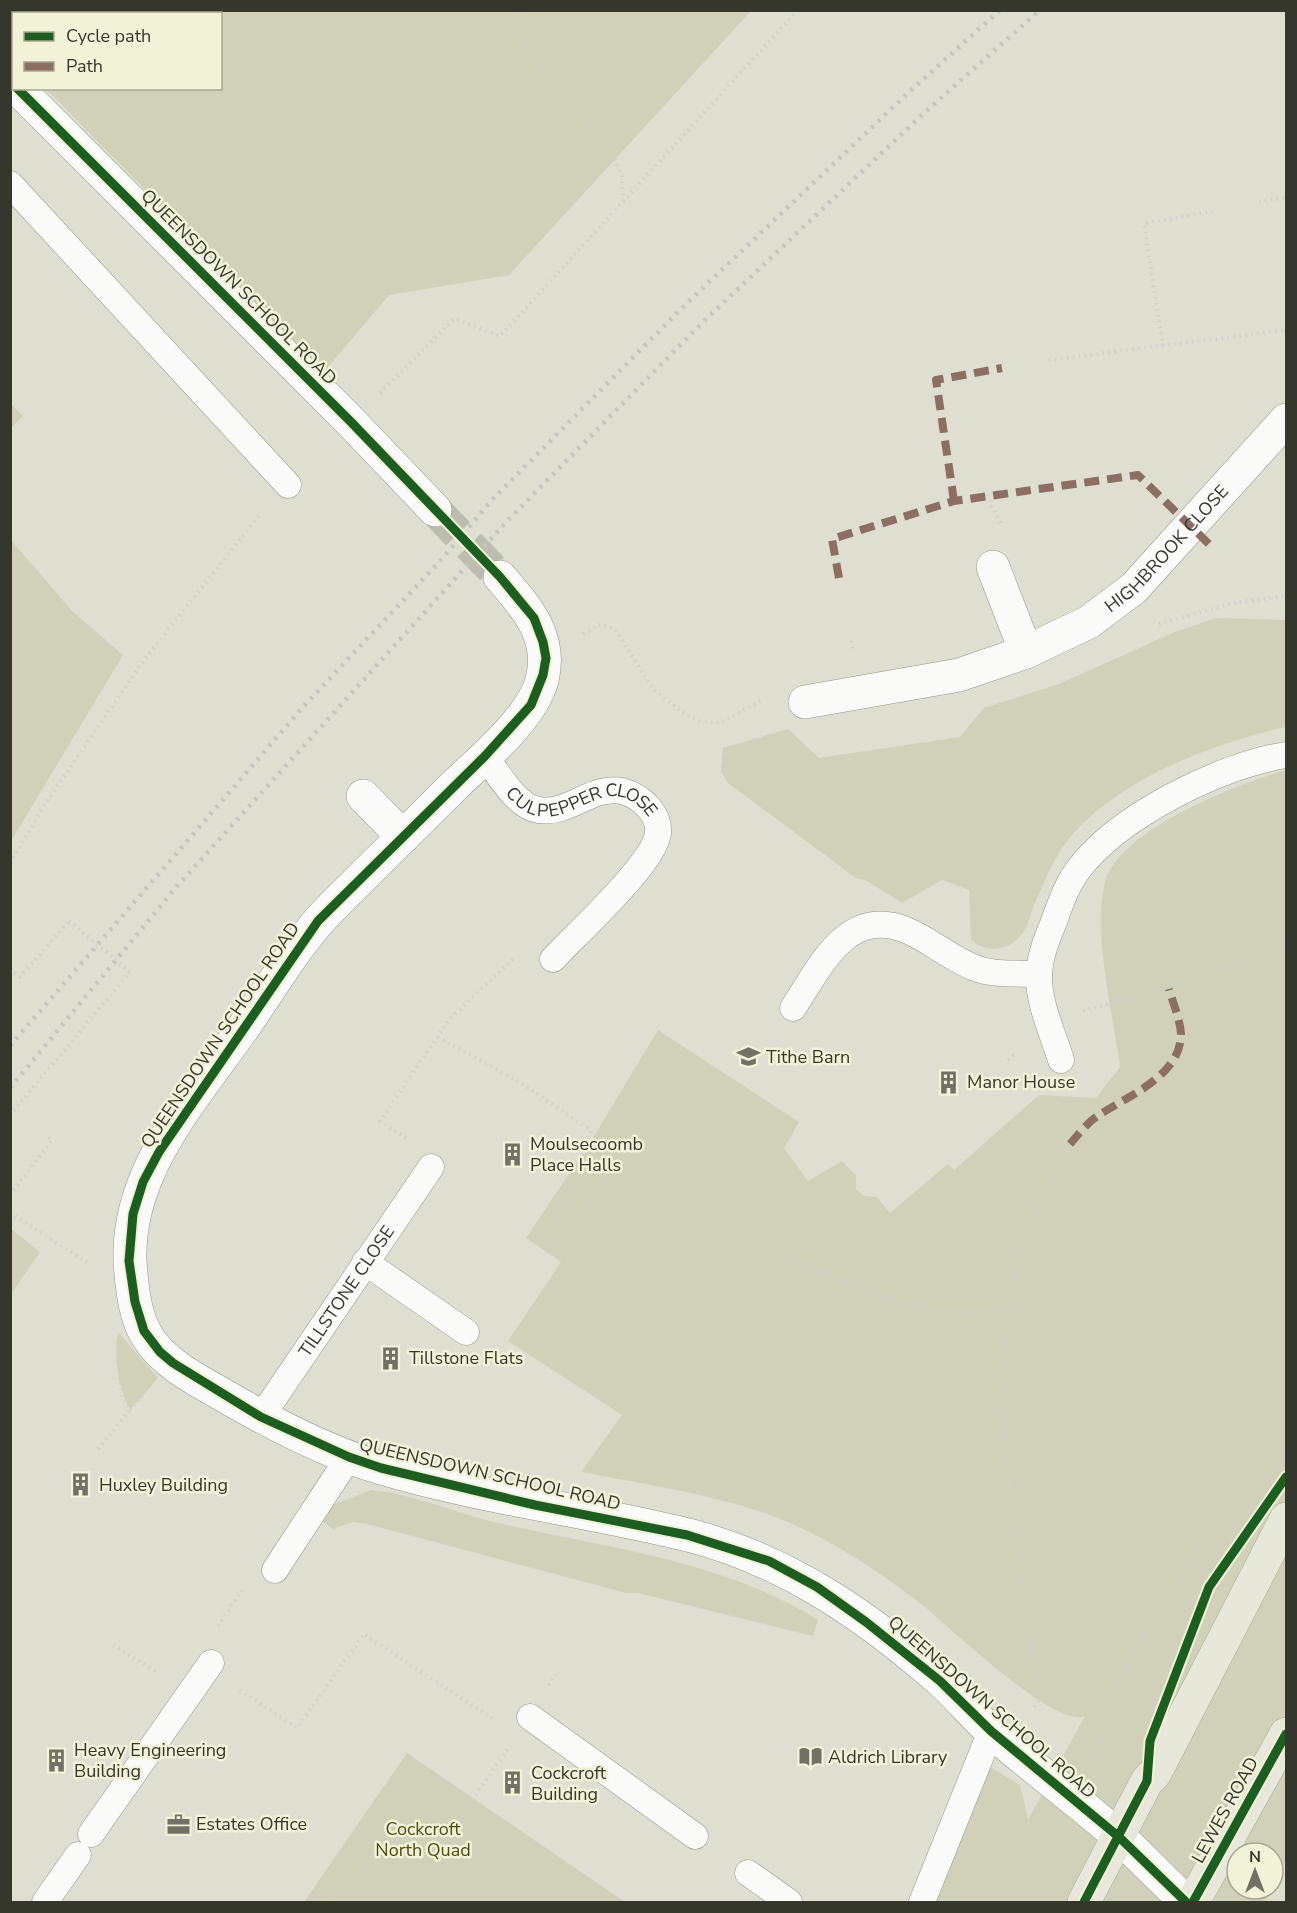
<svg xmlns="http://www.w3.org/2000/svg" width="1297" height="1913" viewBox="0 0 1297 1913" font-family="'Nunito Sans',sans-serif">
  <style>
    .green { fill: #d0d1b8 }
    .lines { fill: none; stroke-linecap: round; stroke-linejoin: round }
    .street-tunnel { stroke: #bcbdaf; stroke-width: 33; stroke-dasharray: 33 16; stroke-linecap: butt }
    .lane-casing { stroke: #949589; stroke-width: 27 }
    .street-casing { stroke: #949589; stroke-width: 34 }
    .primary-casing { stroke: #a9a98b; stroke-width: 34 }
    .path { stroke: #d0d1cc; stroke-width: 4; stroke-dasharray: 1.5 4.5; stroke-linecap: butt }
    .lane { stroke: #fafaf8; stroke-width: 26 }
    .street { stroke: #fafaf8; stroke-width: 33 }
    .primary { stroke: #e7e8d9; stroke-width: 33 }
    .rail { stroke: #c5c6c2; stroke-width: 4.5; stroke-dasharray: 3 6; stroke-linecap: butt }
    .path-bridge { stroke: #d0d1cc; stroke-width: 4; stroke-dasharray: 1.5 4.5; stroke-linecap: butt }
    .quiet { stroke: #8d6e63; stroke-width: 8; stroke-dasharray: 15 8; stroke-linecap: butt }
    .cycleway-casing { stroke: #f1f2d7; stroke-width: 13 }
    .cycleway { stroke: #1b5e20; stroke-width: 9 }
    .labels { text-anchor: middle; stroke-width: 5; stroke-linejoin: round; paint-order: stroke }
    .street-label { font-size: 18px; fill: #36372c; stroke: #f1f2d7 }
    .poi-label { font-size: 18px; fill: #36372c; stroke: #f1f2d7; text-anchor: start }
    .park-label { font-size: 18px; fill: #4d4d14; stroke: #f1f2d7 }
  </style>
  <rect width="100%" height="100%" fill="#dedfd0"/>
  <g class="green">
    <path d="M10 11H751L509 275 389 295 324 372 46 89 220 88V14H14L13 56 11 52Z"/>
    <path d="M10 403 23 416 11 428H10Z"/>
    <path d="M10 539 72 611 123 655 11 841Z"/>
    <path d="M1216 618 1286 620V727C1213 743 1116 780 1068 840 1053 859 1044 883 1034 905 1030 914 1028 926 1022 934 1009 951 985 954 971 939L969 890 942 880 902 903 867 881 856 878 728 783 721 771 723 748 788 729 819 758 960 737 984 708 1059 684 1175 632Z"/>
    <path d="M1286 770V1860L1273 1886V1853H1237V1889H1271L1264 1902H922L980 1761 1020 1785 1028 1820 1085 1716C1055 1730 948 1625 920 1603 874 1568 822 1533 767 1514 707 1493 643 1484 581 1472L622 1415 508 1341 561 1262 526 1238 593 1138 658 1030 799 1122 784 1148 808 1181 842 1161 856 1176V1189L864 1196 877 1197 890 1213 948 1164 954 1170 1039 1095 1096 1098 1120 1067C1113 1015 1092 930 1105 882 1120 829 1238 784 1286 770Z"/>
    <path d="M11 1229 40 1252 11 1294Z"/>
    <path d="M118 1332 158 1378 130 1410C118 1387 113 1357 118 1332Z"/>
    <path d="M371 1490C413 1494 453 1512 494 1522 605 1548 720 1559 818 1620L813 1636 638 1593H626L367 1524 353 1522 333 1529 312 1513Z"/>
    <path d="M407 1753 625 1902H304Z"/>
  </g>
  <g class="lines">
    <path class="street-tunnel" d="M435 510 500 577"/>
    <defs>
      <g id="lane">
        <path d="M10 184 288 485"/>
        <path id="s1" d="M485 756C498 773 516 807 539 810 569 815 591 785 622 791 633 794 643 801 649 808 655 815 659 824 658 833 655 863 576 934 553 959"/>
        <path d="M793 1008C820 968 846 906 906 930 930 940 950 958 975 968 995 976 1017 972 1039 975"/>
        <path d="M1061 1060C1053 1034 1039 1005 1039 977 1039 959 1046 940 1053 924 1060 905 1066 886 1078 870 1118 816 1221 765 1286 755"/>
        <path d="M365 1262 466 1332"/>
        <path id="s2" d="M261 1417 431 1167"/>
        <path d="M275 1570 349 1457"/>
        <path d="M530 1717 695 1836"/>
        <path d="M91 1834 211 1663"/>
        <path d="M748 1873 789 1902"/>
        <path d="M45 1902 78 1855"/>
        <path d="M922 1902 991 1731"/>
      </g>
      <g id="street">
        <path d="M17 88 351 422 435 510"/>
        <path d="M993 567 1026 652"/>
        <path d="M500 577C526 607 553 636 542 680 532 718 482 759 454 786 414 826 373 866 332 907 297 942 272 987 243 1028 192 1101 120 1178 131 1274 133 1295 136 1318 147 1336 163 1363 197 1380 223 1395 271 1423 324 1451 378 1467 480 1498 588 1510 692 1536 787 1561 867 1616 940 1680 958 1696 974 1716 993 1733 1033 1768 1077 1800 1117 1835 1141 1857 1163 1880 1186 1902"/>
        <path id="s3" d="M805 702 959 675 1026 652 1089 622 1134 588 1286 420"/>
        <path d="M363 796 403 837"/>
      </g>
      <g id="primary">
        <path d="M1084 1902 1147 1781 1155 1773 1286 1519"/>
        <path d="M1193 1902 1286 1734"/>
      </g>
    </defs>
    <use href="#lane" class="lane-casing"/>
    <use href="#street" class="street-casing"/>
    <use href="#primary" class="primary-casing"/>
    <g class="path">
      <path d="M530 10 516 13 510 23 561 92 611 151 622 175 623 202"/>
      <path d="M1259 202 1286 197"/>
      <path d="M1163 346 1144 224 1212 211"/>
      <path d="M1049 360 1286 330"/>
      <path d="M380 393 454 319 500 336 798 10"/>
      <path d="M986 495 1002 526"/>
      <path d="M1159 624 1233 603 1286 596"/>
      <path d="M583 634 598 625 609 626 617 632 653 689 682 712 700 721 721 723 763 699"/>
      <path d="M851 641 853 652"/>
      <path d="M10 863 45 804 144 660 261 513"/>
      <path d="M10 969 20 977 69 921"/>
      <path d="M1083 1011 1169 989 1286 943"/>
      <path d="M438 1037 520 1082 591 1131 586 1143 594 1145 545 1240 557 1248 612 1171"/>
      <path d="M1008 1060 1017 1052"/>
      <path d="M10 1115 130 972"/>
      <path d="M406 1138 380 1121 449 1020 515 957"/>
      <path d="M10 1195 52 1140 45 1135"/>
      <path d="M10 1213 88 1263"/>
      <path d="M763 1246C812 1267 895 1306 946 1311 968 1313 989 1310 1011 1308"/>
      <path d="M130 1410 143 1395"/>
      <path d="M98 1449 130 1410 122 1395 119 1373"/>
      <path d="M1267 1480 1286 1451"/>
      <path d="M218 1626 242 1590"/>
      <path d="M113 1645 158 1673"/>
      <path d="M549 1685 556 1674"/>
      <path d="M240 1690 297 1728 364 1634 493 1719"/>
      <path d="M1034 1707 1038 1701C1022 1556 980 1384 1023 1242 1034 1207 1052 1176 1070 1144L1056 1128 1058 1098"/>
      <path d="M1099 1754 1111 1761"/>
      <path d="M1094 1760 1099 1754 1106 1705 1128 1664 1198 1547 1235 1521"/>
      <path d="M323 1902 339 1893 392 1842 458 1820 508 1749"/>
    </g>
    <use href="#lane" class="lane"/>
    <use href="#street" class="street"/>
    <use href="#primary" class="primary"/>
    <g class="rail">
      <path d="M10 1046 303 707 441 560 491 501 686 304 907 94 1000 10"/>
      <path d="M10 1088 178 885 509 519 702 323 924 113 1040 10"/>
    </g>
    <path class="path-bridge" d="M69 921 130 972"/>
    <g class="quiet">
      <path d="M954 501 936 380 1002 368"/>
      <path d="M839 578 832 539 954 501 1138 475 1213 548"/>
      <path d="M1070 1144C1078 1135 1086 1124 1096 1117 1125 1097 1181 1077 1181 1034 1180 1019 1173 1003 1169 989"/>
    </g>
    <defs>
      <g id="cycleway">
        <path d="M17 88 351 422 500 577 534 618 543 642 546 658 543 675 531 705 485 756 318 921 159 1152 143 1182 133 1214 129 1261 135 1302 144 1331 160 1352 173 1363 261 1417 349 1457 381 1468 535 1505 687 1535 769 1561 817 1587 866 1622 940 1681 991 1731 1119 1837 1186 1902"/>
        <path d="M1084 1902 1147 1781 1150 1741 1209 1587 1286 1477"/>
        <path d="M1193 1902 1286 1734"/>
      </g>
    </defs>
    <use href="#cycleway" class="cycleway-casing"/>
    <use href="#cycleway" class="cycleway"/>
  </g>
  <defs>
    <symbol id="school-bare" viewBox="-9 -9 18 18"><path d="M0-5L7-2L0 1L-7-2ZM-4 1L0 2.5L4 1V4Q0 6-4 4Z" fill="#717265" stroke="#f1f2d7" stroke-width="2.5" paint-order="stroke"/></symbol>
    <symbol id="building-bare" viewBox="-9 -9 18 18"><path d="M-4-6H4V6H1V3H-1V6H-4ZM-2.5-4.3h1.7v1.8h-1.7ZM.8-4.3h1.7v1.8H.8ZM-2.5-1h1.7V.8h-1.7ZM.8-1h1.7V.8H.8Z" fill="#717265" stroke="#f1f2d7" stroke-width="2.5" paint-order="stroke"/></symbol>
    <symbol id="library-bare" viewBox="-9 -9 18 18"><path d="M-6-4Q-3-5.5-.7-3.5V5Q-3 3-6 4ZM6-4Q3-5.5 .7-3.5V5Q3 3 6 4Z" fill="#717265" stroke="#f1f2d7" stroke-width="2.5" paint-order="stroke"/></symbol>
    <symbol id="office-bare" viewBox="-9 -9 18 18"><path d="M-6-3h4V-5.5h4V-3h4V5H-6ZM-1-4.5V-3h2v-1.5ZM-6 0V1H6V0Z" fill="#717265" stroke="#f1f2d7" stroke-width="2.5" paint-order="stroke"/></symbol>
  </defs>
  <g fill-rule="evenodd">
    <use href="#school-bare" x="732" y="1040" width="33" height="33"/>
    <use href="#building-bare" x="932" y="1066" width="33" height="33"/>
    <use href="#building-bare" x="496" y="1138" width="33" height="33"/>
    <use href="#building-bare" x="374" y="1342" width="33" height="33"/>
    <use href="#building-bare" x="64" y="1468" width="33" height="33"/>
    <use href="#library-bare" x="794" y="1740" width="33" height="33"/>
    <use href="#building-bare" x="40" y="1744" width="33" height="33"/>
    <use href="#building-bare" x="496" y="1766" width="33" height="33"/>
    <use href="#office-bare" x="162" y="1808" width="33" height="33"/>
  </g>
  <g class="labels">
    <g class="street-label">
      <text transform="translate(239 287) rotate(45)" y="6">QUEENSDOWN SCHOOL ROAD</text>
      <text dy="6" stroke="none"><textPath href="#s3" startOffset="404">HIGHBROOK CLOSE</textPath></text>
      <text dy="6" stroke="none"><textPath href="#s1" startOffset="123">CULPEPPER CLOSE</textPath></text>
      <text transform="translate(220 1035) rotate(-56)" y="6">QUEENSDOWN SCHOOL ROAD</text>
      <text dy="6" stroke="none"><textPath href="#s2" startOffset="152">TILLSTONE CLOSE</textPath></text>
      <text transform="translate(490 1474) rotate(13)" y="6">QUEENSDOWN SCHOOL ROAD</text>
      <text transform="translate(992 1707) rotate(41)" y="6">QUEENSDOWN SCHOOL ROAD</text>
      <text transform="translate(1225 1810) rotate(-61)" y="6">LEWES ROAD</text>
    </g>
    <g class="poi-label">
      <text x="766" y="1063">Tithe Barn</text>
      <text x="967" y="1088">Manor House</text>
      <text x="530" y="1150">Moulsecoomb<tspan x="530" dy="21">Place Halls</tspan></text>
      <text x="409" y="1364">Tillstone Flats</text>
      <text x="99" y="1491">Huxley Building</text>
      <text x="74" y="1756">Heavy Engineering<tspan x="74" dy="21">Building</tspan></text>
      <text x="828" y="1763">Aldrich Library</text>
      <text x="531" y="1779">Cockcroft<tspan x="531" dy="21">Building</tspan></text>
      <text x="196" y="1830">Estates Office</text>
    </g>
    <g class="park-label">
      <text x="423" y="1835">Cockcroft<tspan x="423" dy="21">North Quad</tspan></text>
    </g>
  </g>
  <rect width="1297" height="1913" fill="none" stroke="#36372c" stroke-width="24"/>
  <rect x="12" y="12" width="210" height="78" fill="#f1f2d7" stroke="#a6a793" stroke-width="1.5"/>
  <rect x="24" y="32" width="30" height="9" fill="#1b5e20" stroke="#a6a793" stroke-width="1.5"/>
  <text x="66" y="42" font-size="18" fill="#36372c">Cycle path</text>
  <rect x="24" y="62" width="30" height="9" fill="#8d6e63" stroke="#a6a793" stroke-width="1.5"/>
  <text x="66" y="72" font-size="18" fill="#36372c">Path</text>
  <g transform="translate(1255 1871)"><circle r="28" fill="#f1f2d7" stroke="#a6a793" stroke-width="1.5"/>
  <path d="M0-4.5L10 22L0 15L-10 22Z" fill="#717265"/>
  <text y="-9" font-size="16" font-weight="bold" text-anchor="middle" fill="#36372c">N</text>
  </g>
</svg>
